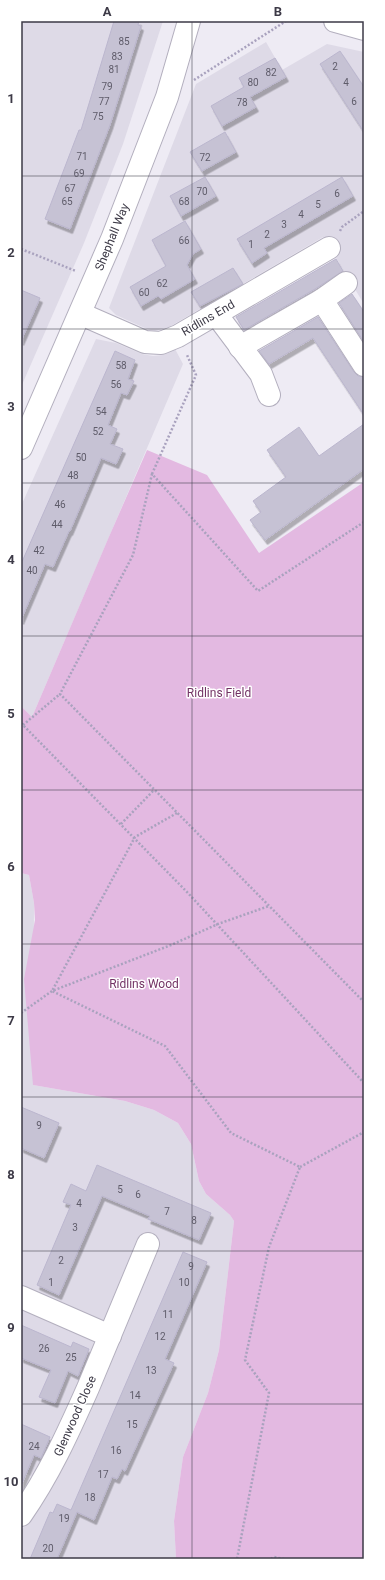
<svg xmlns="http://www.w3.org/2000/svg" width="385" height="1580" viewBox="0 0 385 1580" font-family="Roboto,sans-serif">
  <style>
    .residential { fill: #dedae7 }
    .green { fill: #e3b9e1 }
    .building { fill: #c6c2d4; stroke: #bbb6ce; filter: url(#shadow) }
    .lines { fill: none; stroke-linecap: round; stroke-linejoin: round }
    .minor-casing { stroke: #b3afbe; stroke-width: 24 }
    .path { stroke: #a9a2be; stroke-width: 2.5; stroke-dasharray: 2 2; stroke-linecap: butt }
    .minor { stroke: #fff; stroke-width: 22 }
    .grid { fill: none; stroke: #3d3a47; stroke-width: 1; stroke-opacity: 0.55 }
    .labels { text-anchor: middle; stroke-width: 3; stroke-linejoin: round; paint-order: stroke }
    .number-label { font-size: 10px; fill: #5f5c6a }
    .street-label { font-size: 12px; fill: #3d3a47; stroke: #fff }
    .park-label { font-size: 12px; fill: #733365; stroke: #fff }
    .neatline { fill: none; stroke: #3d3a47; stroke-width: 1.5 }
    .grid-label { font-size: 13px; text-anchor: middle; font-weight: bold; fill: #3d3a47 }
  </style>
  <defs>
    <filter id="shadow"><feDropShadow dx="2.5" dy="4.5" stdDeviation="0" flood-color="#0004"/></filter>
  </defs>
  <rect width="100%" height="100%" fill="#eeebf4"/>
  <g class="residential">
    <path d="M21 21H163L123 144 84 243 21 387Z"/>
    <path d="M266 42 282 70 327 44 364 52V304L323 237 169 327 155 331 147 329 116 315 109 308 196 84Z"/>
    <path d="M96 339 116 343 142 354 153 356 163 355 175 349 183 364 32 717 21 706V506Z"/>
    <path d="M21 873 29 875 34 903 33 1085 125 1101 154 1110 178 1123 191 1144 199 1181 206 1194 230 1215 234 1221 219 1350 208 1393 183 1457 174 1521 176 1559H21V1531L53 1486 21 1471Z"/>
  </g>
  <path class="green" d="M147 450 207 475 259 553 364 482V1559H176L174 1521 183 1457 208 1393 219 1350 234 1221 230 1215 206 1194 199 1181 191 1144 178 1123 154 1110 125 1101 33 1085 24 979 35 920 34 903 29 875 21 873V706L32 717 108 539Z"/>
  <g class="building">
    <path d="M114 21H139L138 25 141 26 110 125 70 229 45 219 79 130H81Z"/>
    <path d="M340 51 364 87V132L320 64Z"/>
    <path d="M275 58 286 77 250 97 256 107 222 126 211 106 244 87 239 78Z"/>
    <path d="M225 132 236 152 202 171 190 152Z"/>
    <path d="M205 177 216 196 181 216 170 196Z"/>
    <path d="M342 177 353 196 264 248 267 253 252 263 237 239Z"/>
    <path d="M185 221 201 249 193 254 187 265 195 279 161 299 158 296 141 306 130 287 166 266 152 240Z"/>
    <path d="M336 259 343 271 315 289 244 330 236 317Z"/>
    <path d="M233 268 243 284 200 306 191 292Z"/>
    <path d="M21 290 40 298 21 341Z"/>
    <path d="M352 294 364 312V342L339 303Z"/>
    <path d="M318 317 354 372 358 376 364 377V415L313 338 269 364 259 351Z"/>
    <path d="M115 351 135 360 128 379 134 381 127 395 121 393 108 425 117 429 110 444 123 449 116 464 101 458 70 531H69L53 567 45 564 21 620V564Z"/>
    <path d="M364 424V469L265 540 250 520 261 512 253 501 286 477 267 450 299 427 319 456Z"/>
    <path d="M21 1107 59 1123 44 1158 21 1148Z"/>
    <path d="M97 1165 211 1213 199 1240 148 1219 150 1216 102 1196 59 1295 37 1285 71 1205 63 1202 71 1184 86 1191Z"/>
    <path d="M183 1252 207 1262 165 1359 174 1363 125 1471 122 1469 117 1479 112 1477 94 1520 77 1512 57 1559H30L50 1512 53 1513 57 1504 71 1510Z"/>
    <path d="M21 1325 71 1347 73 1342 89 1349 78 1376 68 1371 55 1403 39 1397 51 1370 21 1358Z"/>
    <path d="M21 1424 50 1437 41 1458 34 1455 21 1486Z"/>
  </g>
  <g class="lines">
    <defs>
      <g id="minor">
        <path d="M335 21 364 29"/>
        <path d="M322 300 364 365"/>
        <path d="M81 314 145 342 161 343 178 336 329 248"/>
        <path d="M216 314 261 374 269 395"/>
        <path d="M240 347 322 300 346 283"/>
        <path d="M21 448 112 239 167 97 189 21"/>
        <path d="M21 1297 110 1336"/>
        <path d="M21 1515C49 1475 68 1433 88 1388 108 1341 128 1293 148 1244"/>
      </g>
    </defs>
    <use href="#minor" class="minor-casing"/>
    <g class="path">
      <path d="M194 80 286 21"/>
      <path d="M340 231 342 227 364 211"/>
      <path d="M21 249 76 271"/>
      <path d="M152 474 196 375 187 355"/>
      <path d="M364 522 258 591 152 474 133 555 60 694 364 1002"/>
      <path d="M21 723 187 892 364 1083"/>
      <path d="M23 725 60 694"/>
      <path d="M177 813 135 837 52 991 165 1046 231 1133 300 1167 269 1247 245 1360 269 1393 237 1559"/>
      <path d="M121 824 154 790"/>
      <path d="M21 1013 52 991 171 945 218 924 269 906"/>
      <path d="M300 1167 364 1132"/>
      <path d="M271 1559 274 1557 284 1559"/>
    </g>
    <use href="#minor" class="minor"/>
  </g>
  <path class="grid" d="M192 21V1559M21 176H364M21 329H364M21 483H364M21 636H364M21 790H364M21 944H364M21 1097H364M21 1251H364M21 1404H364"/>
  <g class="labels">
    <g class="number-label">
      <text x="124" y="45">85</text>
      <text x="117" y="60">83</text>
      <text x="335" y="70">2</text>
      <text x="114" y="73">81</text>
      <text x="271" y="76">82</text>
      <text x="253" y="86">80</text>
      <text x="346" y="86">4</text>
      <text x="107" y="90">79</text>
      <text x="104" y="105">77</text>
      <text x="354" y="105">6</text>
      <text x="242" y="106">78</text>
      <text x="98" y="120">75</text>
      <text x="82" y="160">71</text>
      <text x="205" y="161">72</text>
      <text x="79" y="177">69</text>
      <text x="70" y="192">67</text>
      <text x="202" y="195">70</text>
      <text x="337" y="197">6</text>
      <text x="67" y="205">65</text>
      <text x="184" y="205">68</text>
      <text x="318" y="208">5</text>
      <text x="301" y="218">4</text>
      <text x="284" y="228">3</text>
      <text x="267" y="238">2</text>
      <text x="184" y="244">66</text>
      <text x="251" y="248">1</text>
      <text x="162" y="287">62</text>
      <text x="144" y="296">60</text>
      <text x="121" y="369">58</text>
      <text x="116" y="388">56</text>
      <text x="101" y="415">54</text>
      <text x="98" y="435">52</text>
      <text x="81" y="461">50</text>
      <text x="73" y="479">48</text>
      <text x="60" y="508">46</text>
      <text x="57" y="528">44</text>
      <text x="39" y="554">42</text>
      <text x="32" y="574">40</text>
      <text x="39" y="1129">9</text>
      <text x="120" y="1193">5</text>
      <text x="138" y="1198">6</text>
      <text x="79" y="1207">4</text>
      <text x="167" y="1215">7</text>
      <text x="194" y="1224">8</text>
      <text x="75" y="1231">3</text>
      <text x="61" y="1264">2</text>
      <text x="191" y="1270">9</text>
      <text x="51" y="1286">1</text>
      <text x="184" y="1286">10</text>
      <text x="168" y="1318">11</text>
      <text x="160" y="1340">12</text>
      <text x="44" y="1352">26</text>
      <text x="71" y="1361">25</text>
      <text x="151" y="1374">13</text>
      <text x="135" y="1399">14</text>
      <text x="132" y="1428">15</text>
      <text x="34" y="1450">24</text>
      <text x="116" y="1454">16</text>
      <text x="103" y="1478">17</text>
      <text x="90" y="1501">18</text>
      <text x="64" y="1522">19</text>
      <text x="48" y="1552">20</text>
    </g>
    <g class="street-label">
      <text transform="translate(112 237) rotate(-68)" y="4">Shephall Way</text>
      <text transform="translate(208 318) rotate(-30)" y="4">Ridlins End</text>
      <text transform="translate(75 1416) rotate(-66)" y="4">Glenwood Close</text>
    </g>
    <g class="park-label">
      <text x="219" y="697">Ridlins Field</text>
      <text x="144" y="988">Ridlins Wood</text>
    </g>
  </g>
  <rect width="385" height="1580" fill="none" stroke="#ffffff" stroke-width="44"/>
  <rect x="22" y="22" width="341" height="1536" class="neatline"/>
  <g class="grid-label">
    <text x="107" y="16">A</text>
    <text x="278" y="16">B</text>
    <text x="11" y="103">1</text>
    <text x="11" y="257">2</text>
    <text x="11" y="411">3</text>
    <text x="11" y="564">4</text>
    <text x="11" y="718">5</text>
    <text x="11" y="871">6</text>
    <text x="11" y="1025">7</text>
    <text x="11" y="1179">8</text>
    <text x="11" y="1332">9</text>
    <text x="11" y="1486">10</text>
  </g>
</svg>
